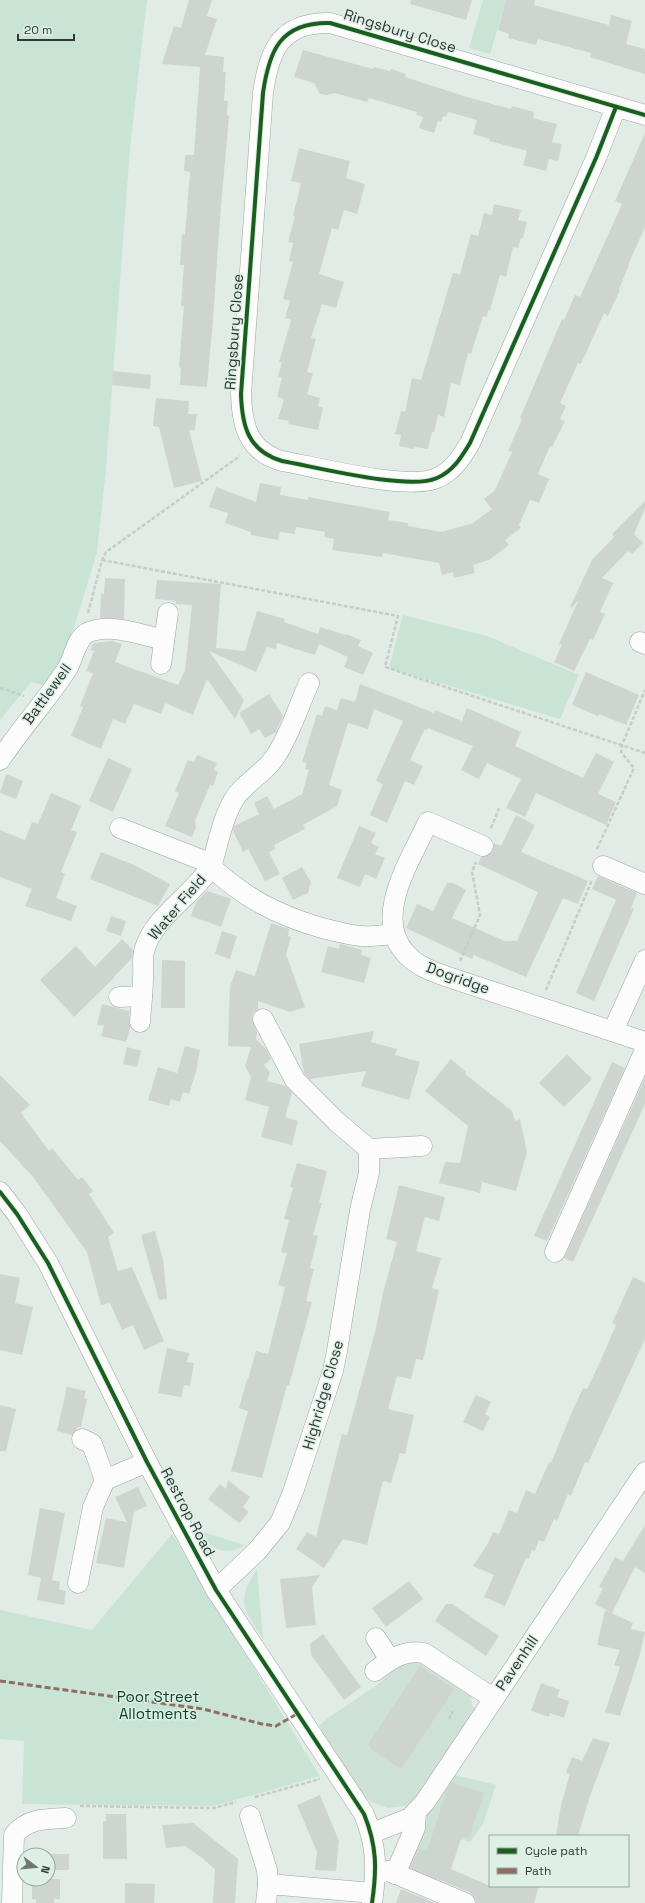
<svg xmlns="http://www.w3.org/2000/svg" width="645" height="1903" viewBox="0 0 645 1903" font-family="'Space Grotesk',sans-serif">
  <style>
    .built { fill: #cee1d6 }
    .green { fill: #c9e3d4 }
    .building { fill: #ced5d1 }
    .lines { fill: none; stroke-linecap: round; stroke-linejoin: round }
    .minor-casing { stroke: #9da4a0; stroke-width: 21 }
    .path { stroke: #c7cbc9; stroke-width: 2.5; stroke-dasharray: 4 2; stroke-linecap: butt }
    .minor { stroke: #fbfcfb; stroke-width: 20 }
    .quiet { stroke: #8d6e63; stroke-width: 3; stroke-dasharray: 6 3; stroke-linecap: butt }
    .cycleway-casing { stroke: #def0e5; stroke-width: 6 }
    .cycleway { stroke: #1b5e20; stroke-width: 4 }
    .labels { text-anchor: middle; stroke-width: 3; stroke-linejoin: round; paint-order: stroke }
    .street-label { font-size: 15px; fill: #303833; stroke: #def0e5 }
    .park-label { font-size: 15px; fill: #0a4029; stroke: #def0e5 }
  </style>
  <rect width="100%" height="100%" fill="#e2ece6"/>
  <g class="built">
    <path d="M405 1660H420L471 1692 472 1706 478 1708 416 1799 405 1806 388 1808 371 1802 360 1791 319 1726 328 1718 377 1685Z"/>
    <path d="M455 1775 496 1785 483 1824 470 1842 451 1836 435 1885 403 1873 416 1841 426 1822 428 1811Z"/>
  </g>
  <g class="green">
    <path d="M0 0H147L130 148 106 468 97 553 64 659 46 686 31 682 0 720Z"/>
    <path d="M483 0H506L490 54 469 48Z"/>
    <path d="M403 615 487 636 579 675 560 719 389 668Z"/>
    <path d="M203 1532 244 1545C236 1552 220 1553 212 1546 208 1543 206 1536 203 1532Z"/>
    <path d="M172 1534 320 1776 214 1806 22 1804 24 1741 0 1739V1610L92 1630Z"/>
    <path d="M257 1569 263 1639C244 1608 235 1603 257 1569Z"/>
  </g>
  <g class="building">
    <path d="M189 0H212L207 16 217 19 205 55 224 57 223 72H226L224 101H228L227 115 229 116 220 218 213 320 207 387 180 385 181 368 179 367 184 306H181L184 265H180L182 234 185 235 190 172 184 171 185 155H194L200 67 162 64 174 26 181 28Z"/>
    <path d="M411 0H472L466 20 410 4Z"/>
    <path d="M506 0H535L534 5 609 25 611 15 632 21 626 44 645 49V74L590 57 591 53 538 39 536 45 508 38 509 34 498 30Z"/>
    <path d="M303 50 373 69 374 67 390 71 391 69 406 74 405 77 467 97 511 109 512 106 534 112 533 118 557 124 552 142 562 144 558 161 549 159 546 171 523 165 527 151 489 141 490 139 473 134 477 120 448 112 446 117 443 116 441 122 438 121 434 133 419 128 423 117 416 115 417 112 369 98 367 102 335 93 327 95 320 94 314 83 294 77Z"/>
    <path d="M645 133V227L628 265H629L619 289 620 290 608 316 604 313 581 364 578 363 560 403 566 406 560 419 565 421 552 447 550 446 538 474 549 479 539 503 530 500 519 525 521 528 505 540 509 545 489 560 473 565 475 573 454 578 453 572 442 575 439 563 383 553 382 557 332 550 334 539 324 537 325 532 296 527 295 534 280 532 278 540 251 535V532L225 523 228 513 209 507 216 487 256 502 260 483 281 487 280 495 308 500V497L390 512 388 520 408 523V526L442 532 473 523 492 509 484 499 495 490 512 452 508 451 522 419 520 418 562 319 564 320 575 295 580 297 622 204 615 201Z"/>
    <path d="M299 148 350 161 346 178 365 184 357 214 344 210 338 230 332 228 319 274 344 282 336 308 322 304 311 338 316 339 307 372 313 373 307 394 320 398 318 406 323 408 318 430 288 424 289 421 278 419 284 399 277 397 282 378 278 377 282 362H279L291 320 285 318 290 301 283 299 293 262 289 261 293 243 288 242 295 216H293L301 183 291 181Z"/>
    <path d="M494 204 521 210 518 220 527 222 523 238H521L518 248 513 247 506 277 500 275 490 310H488L487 317 483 316 471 354 468 353 460 385 451 383 444 417 438 415 434 432H432L428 449 415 447 414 449 399 446 401 435 395 434 401 411 405 412 412 378 421 380 453 273 460 274 471 234 478 236 484 213 492 215Z"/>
    <path d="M113 371 151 375 150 389 112 385Z"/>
    <path d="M156 398 189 401 188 414H197L195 430H189L202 481 174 488 159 427 153 426Z"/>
    <path d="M645 501V508L634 534 643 543 632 554 628 551 602 578 613 583 600 612 605 614 593 640 590 639 574 671 554 662 562 645 559 644 578 601 571 608 570 607 592 560 614 537 612 534Z"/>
    <path d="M105 578 125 579 124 619 100 618 101 594H104Z"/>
    <path d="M157 580 221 584 216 648 245 651 257 611 285 619 284 622 318 634 320 627 346 635V634L361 640 358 646 373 653 363 675 344 667 348 657 319 644 315 655 277 643 276 649 267 647 256 672 209 651 244 700 235 719 207 679 193 715 165 703 161 714 134 704 125 724 113 719 101 749 71 736 83 707 80 706 93 673 86 671 94 651 90 650 94 643 112 641 122 644 115 662 178 685 185 670 192 605 176 604V601L155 599Z"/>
    <path d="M586 672 639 695 626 725 599 714 598 716 572 705Z"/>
    <path d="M360 684 434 713 435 710 462 721 467 708 521 732 515 746 583 778 596 753 614 762 598 794 616 802 606 825 536 793 525 817 506 808 521 779 487 763 479 779 461 770 473 746 428 728 427 730 425 729 410 760 423 766 414 785 405 781 387 823 370 815 383 784 376 781 403 721 374 709 368 729 348 723 329 785 342 790 337 806 303 825 305 829 274 845 276 849 269 852 280 874 265 881 248 849 243 852 233 831 234 826 259 814 254 803 267 796 274 809 302 794 309 770 305 769 307 763 302 762 317 714 322 716 325 706 337 710 341 698 355 702Z"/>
    <path d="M269 694 283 716 276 732 265 738 259 729 251 734 239 713Z"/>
    <path d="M197 755 217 763 214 770 218 772 213 786 210 785 195 821 196 827 192 837 165 826 179 793 175 791 188 760 194 762Z"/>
    <path d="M108 758 132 769 113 812 89 801Z"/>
    <path d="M6 774 23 781 16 799 0 793Z"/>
    <path d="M51 793 81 806 71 830 77 832 61 872 65 874 56 898 77 906 71 921 25 906 32 889 0 877V830L25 840 32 822 38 824Z"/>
    <path d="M516 815 535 825 521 852 588 881 578 904 563 898 526 977 474 955 472 959 406 928 417 904 433 911 447 883H453L466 890 452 918 505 941H517L538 892 478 864 481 857 489 855 493 851 494 843 501 846Z"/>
    <path d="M359 826 376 833 371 843 379 847 375 854 385 858 376 879 365 874 360 887 337 878Z"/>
    <path d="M101 852 134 865 170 884 158 906 90 879Z"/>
    <path d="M302 867 311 882 308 893 293 900 282 878Z"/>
    <path d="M598 876 637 893 631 908 634 909 594 1001 576 993 616 900 592 889Z"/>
    <path d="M207 891 231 899 221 927 191 916 196 902Z"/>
    <path d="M111 916 126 921 121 936 106 931Z"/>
    <path d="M271 923 289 929 288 936 291 937 286 954 305 1007 290 1012 258 1001V1009L253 1013 252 1019 257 1032 256 1039 266 1049 271 1059 264 1065 270 1072 267 1081 286 1086 292 1093 285 1117 298 1121 292 1145 261 1137 269 1107 245 1100 251 1077 245 1066 251 1047 228 1046 230 986 236 970 255 976Z"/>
    <path d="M222 931 237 936 230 959 215 954Z"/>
    <path d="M122 939 133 950 132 958 113 978 115 977 74 1017 40 980 76 946 95 967Z"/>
    <path d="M340 944 362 950 361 955 371 958 364 983 321 972 328 946 339 949Z"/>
    <path d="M162 960 185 961V1008H161Z"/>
    <path d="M102 1004 129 1011 130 1028 126 1042 101 1036 104 1026 97 1025Z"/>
    <path d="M374 1031 371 1042 397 1049 395 1055 420 1062 409 1100 361 1086 366 1071 310 1079 304 1073 299 1044Z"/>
    <path d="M185 1046 200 1050 196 1072 189 1094 183 1092 180 1102 171 1099 169 1106 148 1100 158 1067 177 1073Z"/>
    <path d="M127 1047 141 1051 137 1067 123 1064Z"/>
    <path d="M567 1054 592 1079 564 1107 539 1083Z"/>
    <path d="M451 1059 466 1072 465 1074 512 1111 515 1121 520 1119 527 1152 516 1191 482 1182 480 1193 439 1183 445 1162 460 1163 468 1126 425 1091Z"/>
    <path d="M612 1062 625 1068 547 1241 534 1236Z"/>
    <path d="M0 1075 30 1105 21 1113 49 1151 52 1148 78 1180 82 1177 93 1191 89 1194 114 1233 108 1237 118 1271 132 1267 164 1341 144 1350 133 1325 122 1330 110 1303 101 1305 87 1252 33 1177 0 1141Z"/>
    <path d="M645 1078V1104L573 1262 564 1258Z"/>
    <path d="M297 1163 327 1171 319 1203H322L313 1235 318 1236 310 1268 314 1269 306 1301 312 1302 289 1385H287L262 1478 231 1471 248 1411 239 1408 247 1379H248L256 1351 268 1354 285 1287 278 1285 287 1253 281 1252 289 1220 284 1219 293 1188 290 1187Z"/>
    <path d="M399 1185 445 1197 439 1221 425 1217 416 1251 441 1258 432 1288 439 1290 423 1360 416 1359 411 1379 397 1376 388 1409 414 1415 405 1454 400 1453 391 1483 383 1481 367 1545 343 1539 324 1568 296 1549 307 1532 316 1537 342 1434 347 1435 357 1399 376 1328 383 1293 397 1242 386 1239Z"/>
    <path d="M155 1231 163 1260 167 1299 159 1300 141 1235Z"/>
    <path d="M0 1274 20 1278 15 1303 33 1307 22 1355 0 1350Z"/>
    <path d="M633 1277 645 1283V1339L588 1463 585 1462 571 1496 568 1494 557 1521 554 1519 544 1542 539 1540 535 1551 532 1550 529 1559 526 1558 505 1606 484 1597 494 1575 473 1566 487 1545 493 1532 499 1534 509 1510 517 1513 526 1490 535 1494 549 1462 551 1463 572 1412 583 1388 587 1389 600 1362 616 1325 612 1323Z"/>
    <path d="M167 1348 189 1353 187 1362 194 1363 190 1386 184 1385 181 1397 158 1393Z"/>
    <path d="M67 1387 86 1391 84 1398 87 1399 81 1427H78L72 1435 57 1431Z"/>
    <path d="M476 1395 491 1402 485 1414 490 1417 483 1431 463 1422Z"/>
    <path d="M0 1405 16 1409 6 1451H0Z"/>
    <path d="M228 1480 250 1497 243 1507 249 1512 239 1523 208 1499 220 1484 226 1489Z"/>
    <path d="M138 1487 147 1506 134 1512 124 1568 96 1563 106 1518 127 1522 115 1497Z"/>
    <path d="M40 1508 65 1513 52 1580 60 1582 59 1589 66 1591 64 1605 37 1600 41 1578 28 1575Z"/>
    <path d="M645 1525V1573L635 1567 612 1613 595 1604 603 1588 599 1587 615 1557 623 1561Z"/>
    <path d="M320 1575 312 1587 316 1625 286 1628 280 1579Z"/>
    <path d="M409 1581 423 1599 386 1627 372 1608Z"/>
    <path d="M446 1604H452L499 1636 486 1656 435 1621Z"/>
    <path d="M605 1610 633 1623 631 1629 645 1632 640 1654 620 1716 605 1712 620 1667 614 1665 620 1650 597 1645Z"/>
    <path d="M323 1634 361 1687 344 1700 311 1655 310 1644Z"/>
    <path d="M420 1666 454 1689 401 1769 372 1750 368 1744Z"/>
    <path d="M541 1683 560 1690 557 1697 569 1701 564 1718 550 1713 549 1717 531 1711Z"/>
    <path d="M593 1738 610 1743 590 1796 578 1836H556L561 1805 570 1774 566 1773 572 1757 582 1761Z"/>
    <path d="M452 1783 484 1793 469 1838 462 1836 451 1869 490 1886H539L534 1903H476L474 1896 469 1892 410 1868 419 1849 427 1851 447 1789Z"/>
    <path d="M320 1795 339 1841 336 1871 315 1870 317 1852 297 1805Z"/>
    <path d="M106 1814H126L127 1859H103V1821H106Z"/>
    <path d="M193 1823 238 1859 235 1903H213L215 1869 202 1858 185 1846 166 1848 162 1825Z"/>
    <path d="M51 1854H69V1870H50Z"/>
    <path d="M32 1879H60V1899H54V1903H36V1899H32Z"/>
    <path d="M125 1883 155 1884 154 1903H125Z"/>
    <path d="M401 1889 435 1903H396Z"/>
  </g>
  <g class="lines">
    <defs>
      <g id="minor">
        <path d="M616 107 596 158 470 443C461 458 453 471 437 478 409 491 316 467 282 461 248 451 242 426 241 394L263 93C269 51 280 22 330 23L645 115"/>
        <path d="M640 642 645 644"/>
        <path d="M161 664 168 613"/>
        <path d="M309 683C298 707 290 735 275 757 264 774 243 783 233 801 221 822 218 845 211 867 245 898 277 915 322 928 335 931 348 935 361 936 372 937 383 935 394 934"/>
        <path d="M0 760C21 728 47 700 67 669 74 658 76 637 89 632 111 623 142 635 164 640"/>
        <path d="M120 828 202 860 211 867C193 895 153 917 144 951 142 960 144 969 143 978 143 993 141 1007 140 1022"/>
        <path d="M483 846 428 822C411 860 371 918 407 955 417 966 432 971 445 976L645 1042"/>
        <path d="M603 866 645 884"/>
        <path d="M119 997 142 996"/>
        <path d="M263 1019 295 1080 337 1122 369 1149"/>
        <path d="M613 1031 645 960"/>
        <path d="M0 1192 17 1214 48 1263 147 1462 216 1590 364 1814C377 1846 377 1869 372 1903"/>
        <path d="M555 1252 645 1050"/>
        <path d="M82 1439 92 1444 105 1480"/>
        <path d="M78 1583 93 1507 105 1480 147 1462"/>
        <path d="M216 1590 257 1551 280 1523 293 1492 333 1371 337 1351 360 1210 369 1173V1149L422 1146"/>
        <path d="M376 1638 390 1660"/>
        <path d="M375 1671C391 1659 404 1649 424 1653L493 1698"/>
        <path d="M250 1816 267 1870 268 1884"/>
        <path d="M372 1833 410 1818 425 1802 645 1472"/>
        <path d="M376 1873 389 1871 465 1903"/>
        <path d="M395 1874 415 1828 416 1812"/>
        <path d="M12 1903 14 1835C28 1818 45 1819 66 1818"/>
        <path d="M266 1903 268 1884 373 1893"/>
      </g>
    </defs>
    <use href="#minor" class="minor-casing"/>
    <g class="path">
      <path d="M102 560 398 616 385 667 645 753"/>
      <path d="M88 613 102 560 106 552 240 456"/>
      <path d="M0 688 24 696"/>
      <path d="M491 828 499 808"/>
      <path d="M597 849 634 768 621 752 622 745 645 690"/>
      <path d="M460 961 480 915 472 872 476 862"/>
      <path d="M546 990 592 880"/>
      <path d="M449 1719 453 1711"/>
      <path d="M255 1797 320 1779"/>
      <path d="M80 1806 214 1808 236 1802"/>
    </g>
    <use href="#minor" class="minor"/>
    <path class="quiet" d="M0 1681 203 1709 262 1724 276 1726 297 1714"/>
    <defs>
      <g id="cycleway">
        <path d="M616 107 596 158 470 443C461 458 453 471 437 478 409 491 316 467 282 461 248 451 242 426 241 394L263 93C269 51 280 22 330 23L645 115"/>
        <path d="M0 1192 17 1214 48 1263 147 1462 216 1590 364 1814C377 1846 377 1869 372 1903"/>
      </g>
    </defs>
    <use href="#cycleway" class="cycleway-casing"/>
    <use href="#cycleway" class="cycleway"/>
  </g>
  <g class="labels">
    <g class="street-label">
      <text transform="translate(400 31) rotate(17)" y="5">Ringsbury Close</text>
      <text transform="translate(234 332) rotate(-86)" y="5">Ringsbury Close</text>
      <text transform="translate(47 694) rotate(-54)" y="5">Battlewell</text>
      <text transform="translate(177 907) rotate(-50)" y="5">Water Field</text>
      <text transform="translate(458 978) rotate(20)" y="5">Dogridge</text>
      <text transform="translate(323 1395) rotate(-74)" y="5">Highridge Close</text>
      <text transform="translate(188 1512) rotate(62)" y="5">Restrop Road</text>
      <text transform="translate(517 1663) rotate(-56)" y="5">Pavenhill</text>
    </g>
    <g class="park-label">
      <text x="158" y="1702">Poor Street<tspan x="158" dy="17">Allotments</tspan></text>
    </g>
  </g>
  <rect x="489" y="1835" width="140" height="52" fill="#def0e5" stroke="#98a69e"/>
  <rect x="497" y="1848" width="20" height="6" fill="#1b5e20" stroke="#98a69e"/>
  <text x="525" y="1855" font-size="12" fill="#303833">Cycle path</text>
  <rect x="497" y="1868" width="20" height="6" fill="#8d6e63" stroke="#98a69e"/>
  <text x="525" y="1875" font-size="12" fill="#303833">Path</text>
  <g transform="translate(36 1867) rotate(106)"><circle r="19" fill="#def0e5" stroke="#98a69e"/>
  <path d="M0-3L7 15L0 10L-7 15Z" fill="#6e7772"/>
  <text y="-6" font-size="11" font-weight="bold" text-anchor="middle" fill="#303833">N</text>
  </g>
  <path d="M18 34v6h56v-6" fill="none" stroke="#303833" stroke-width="2"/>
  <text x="24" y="34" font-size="12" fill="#303833" stroke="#def0e5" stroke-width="3" paint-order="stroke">20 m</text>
</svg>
